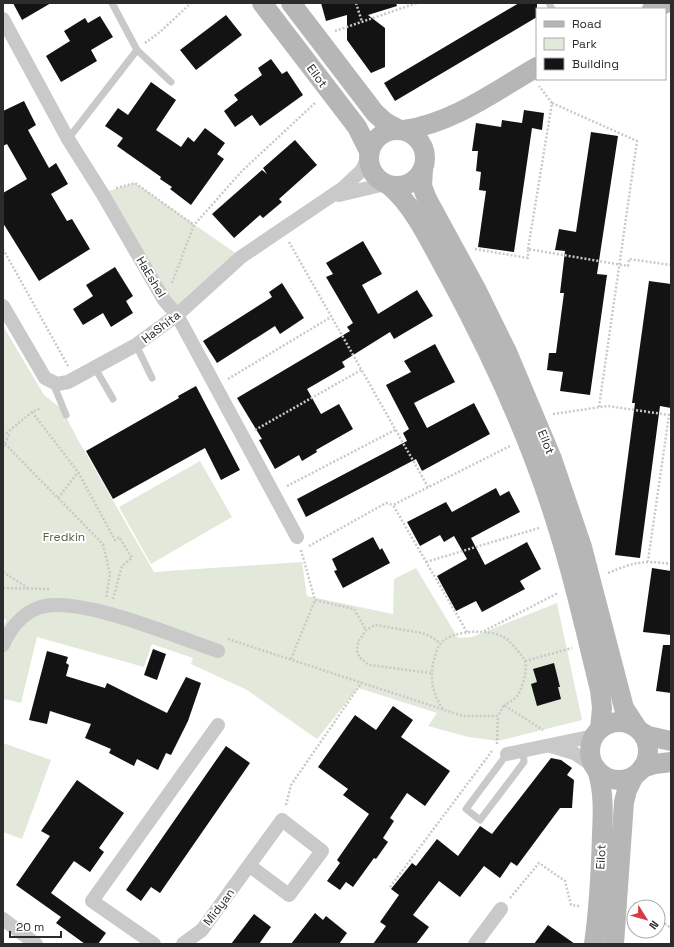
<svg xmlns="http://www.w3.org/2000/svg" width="674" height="947" viewBox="0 0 674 947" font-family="'Space Grotesk',sans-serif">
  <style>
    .green { fill: #e2e8da }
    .building { fill: #131313 }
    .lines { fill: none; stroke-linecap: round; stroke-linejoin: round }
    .path { stroke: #c9c9c9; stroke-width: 2.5; stroke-dasharray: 2 2; stroke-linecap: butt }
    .lane { stroke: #c9c9c9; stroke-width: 7 }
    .street { stroke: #c9c9c9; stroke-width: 14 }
    .secondary { stroke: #b6b6b6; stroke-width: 20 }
    .labels { text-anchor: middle; stroke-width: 4; stroke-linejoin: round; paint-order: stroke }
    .street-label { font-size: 12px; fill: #2c2c2c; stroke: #fff }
    .park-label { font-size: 12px; fill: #4f633e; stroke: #fff }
  </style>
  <rect width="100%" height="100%" fill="#fff"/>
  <g class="green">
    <path d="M135 183 241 257 177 315 102 193Z"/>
    <path d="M3 326 44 395 62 409 77 438 154 572 302 562 307 596 393 614 394 579 416 568 458 638 472 637 557 603 582 720 498 741 468 737 428 726 437 713 324 677 358 688 317 739 247 690 191 664 193 658 152 644 144 667 37 637 21 703 5 699 3 704V630L6 619H3Z"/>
    <path d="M200 461 232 517 151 564 119 507Z"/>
    <path d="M3 743 51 760 22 839 3 832Z"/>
  </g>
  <g class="building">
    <path d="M13 3H51L22 20Z"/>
    <path d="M321 3H396L397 6 368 15 385 28V67L371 73 347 40V15L326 21Z"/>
    <path d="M519 3H537V17L395 101 384 83Z"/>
    <path d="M226 15 242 35 196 70 180 50Z"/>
    <path d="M100 16 113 37 91 50 97 61 61 82 46 56 70 41 64 31 85 18 88 23Z"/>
    <path d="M271 59 282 74 287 71 303 95 260 126 252 115 235 127 224 111 238 100 234 95 262 75 258 68Z"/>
    <path d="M151 82 176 100 156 130 181 147 188 137 194 142 205 128 225 143 217 154 224 159 191 205 170 189 172 187 160 179 161 177 117 146 123 138 105 126 118 108 128 115Z"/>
    <path d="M24 101 36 125 28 130 49 168 56 163 68 184 51 194 67 221 72 219 90 249 39 281 3 223V193L27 179 7 144 3 146V111Z"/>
    <path d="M524 110 544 113 542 130 532 128 514 252 478 247 486 191 479 190 481 172 476 171 478 151H472L476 123 501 127 502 120 522 123Z"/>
    <path d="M591 132 618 136 597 274 607 275 590 395 560 391 563 372 547 370 549 353H556L564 293H560L565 251 555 250 559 229 576 232Z"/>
    <path d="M295 140 317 165 279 199 282 202 263 218 260 215 234 238 212 214 262 170 267 174 263 168Z"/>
    <path d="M363 241 382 274 362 285 378 314 417 290 433 316 394 339 390 332 342 362 345 367 307 389 321 414 339 404 353 429 316 450 317 452 302 461 299 455 275 469 259 440 262 439 237 398 350 331 347 327 353 323 326 277 333 274 326 263Z"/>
    <path d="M115 267 133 296 126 301 133 313 111 327 103 313 83 325 73 309 93 296 86 285Z"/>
    <path d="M649 281 671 284V408L660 406 640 558 615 555 635 403H632Z"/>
    <path d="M282 283 304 318 280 334 275 326 217 363 203 341 272 297 269 292Z"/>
    <path d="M435 344 455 382 414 403 427 428 474 403 490 434 422 471 416 459 306 517 297 499 407 441 403 433 409 429 386 385 411 372 404 361Z"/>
    <path d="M196 386 240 470 221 480 205 448 113 499 86 451 179 398 178 396Z"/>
    <path d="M496 488 500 496 509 491 520 512 471 538 485 565 527 542 541 569 520 581 525 589 482 612 476 601 456 611 437 576 467 559 454 536 444 542 440 535 420 546 407 522 446 502 452 512Z"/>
    <path d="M373 537 380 550 382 548 390 563 343 588 334 571 337 570 332 559Z"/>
    <path d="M652 568 671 571V635L643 632Z"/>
    <path d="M663 645H671V693L656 691Z"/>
    <path d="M153 649 166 654 157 680 144 675Z"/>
    <path d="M47 651 68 657 66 663 69 665 66 676 105 688 107 683 167 713 186 677 201 683 188 721 171 755 166 753 158 770 137 759 134 766 109 753 111 749 85 738 91 724 50 711 47 724 29 720Z"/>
    <path d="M554 663 560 687H558L561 699 537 706 531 684 537 682 533 669Z"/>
    <path d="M393 706 413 720 401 737 450 771 425 806 407 793 390 818 394 821 383 838 388 842 376 859 374 858 353 887 346 882 340 890 327 881 340 863 337 860 369 814 343 795 348 789 318 767 355 715 376 730Z"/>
    <path d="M226 746 250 763 160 893 151 887 141 901 126 890Z"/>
    <path d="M551 758 561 760 572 768 567 775 574 780 572 808H560L517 866 511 862 500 878 484 866 460 897 439 881 413 915 429 927 416 944H373L386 926 380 922 399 895 391 889 412 863 416 866 437 839 458 856 480 826 492 834Z"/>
    <path d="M77 780 124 813 99 848 104 852 90 872 74 861 51 893 106 933 98 944H85L56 923 61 917 16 885 50 836 41 831Z"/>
    <path d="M315 913 323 920 326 916 347 933 339 944H291Z"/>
    <path d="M254 914 271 927 259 944H231Z"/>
    <path d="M548 925 575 944H534Z"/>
  </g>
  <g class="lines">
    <g class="path">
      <path d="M356 3 362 22"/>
      <path d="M335 31 417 3"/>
      <path d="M145 43 160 32 191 3"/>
      <path d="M552 103 637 141 599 407"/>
      <path d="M116 188 135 183 194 225"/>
      <path d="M289 242 428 487"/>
      <path d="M3 249 68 366"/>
      <path d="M475 249 528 258V249L628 266 629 259 671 265"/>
      <path d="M528 249 552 103 539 86"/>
      <path d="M172 283 194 225 242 171 316 102"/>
      <path d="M228 379 331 317"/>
      <path d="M32 412 78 472 115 540 119 537 132 558 122 566 113 599"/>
      <path d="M553 414 608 406 669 415 648 561"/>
      <path d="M255 430 361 370"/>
      <path d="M3 436 32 412 41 408"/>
      <path d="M5 444 103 544 110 574 106 599"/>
      <path d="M3 447 10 433"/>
      <path d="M287 486 395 430"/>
      <path d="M58 498 78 472"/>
      <path d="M309 546 386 503 393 505"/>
      <path d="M301 550 315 600"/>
      <path d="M426 562 539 528"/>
      <path d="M3 572 28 588"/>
      <path d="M608 573C635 562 642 560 671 564"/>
      <path d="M3 588 50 589"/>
      <path d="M484 631 558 593"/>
      <path d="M467 632 393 505 510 446"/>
      <path d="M228 639 463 716H498L504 705 543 730"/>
      <path d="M291 659 315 600 354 609 366 630"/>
      <path d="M525 661 572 648"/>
      <path d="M431 673 369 665 359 657 357 651 358 642 366 630 375 625 422 633 430 636 440 643"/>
      <path d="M443 709C433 695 430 680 433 663 435 657 437 647 441 643 451 630 491 628 505 638 509 640 523 656 525 661 528 670 522 689 517 696 514 700 508 703 504 705"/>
      <path d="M497 744 498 716"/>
      <path d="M286 805 291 785 362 682"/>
      <path d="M390 887 492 751"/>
      <path d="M510 898 539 863 565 881 571 905 580 906"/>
      <path d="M634 903 641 907"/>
      <path d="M658 919 671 928"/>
    </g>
    <g class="lane">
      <path d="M112 3 137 50 171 82"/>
      <path d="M549 3 552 9"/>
      <path d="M68 139 137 50"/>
      <path d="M136 345 152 378"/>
      <path d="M95 368 113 399"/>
      <path d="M53 383 66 415"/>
      <path d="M507 754 466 809 480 820 524 762 523 751"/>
    </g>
    <g class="street">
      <path d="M3 19 68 139 102 193 164 300 177 315 297 537"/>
      <path d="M339 195 385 184"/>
      <path d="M3 306 45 378 57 384 68 382 136 345 177 315 241 257 343 188 362 170 368 157"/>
      <path d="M3 645C10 629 20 615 38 608 75 593 179 638 218 651"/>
      <path d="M551 746 574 753 594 766"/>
      <path d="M507 754 594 736"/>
      <path d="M3 919 36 944"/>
      <path d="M154 944 92 901 218 725"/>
      <path d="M183 944 202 930 282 820 322 851 289 895 250 866"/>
      <path d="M475 944 501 909"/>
    </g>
    <g class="secondary">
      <path d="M262 3 357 127 369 151"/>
      <path d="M291 3 375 113 385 122 398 129"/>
      <path d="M652 9 666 3"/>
      <circle cx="397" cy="158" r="28"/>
      <path d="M404 130C453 123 495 91 537 67"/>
      <path d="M423 170 422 186 427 199 476 289 507 352 552 459 582 547 624 708 637 728"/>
      <path d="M390 186C415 207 432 246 448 274 493 357 533 444 560 535 576 586 587 638 600 690L602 708 600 729"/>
      <circle cx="619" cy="751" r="29"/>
      <path d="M641 732 648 736 671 741"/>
      <path d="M642 768 655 764 671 762"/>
      <path d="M594 944C599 908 601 871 602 834 603 813 604 790 597 770"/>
      <path d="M614 944 624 802 627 790 634 776"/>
    </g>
  </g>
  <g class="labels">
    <g class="street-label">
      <text transform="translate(317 76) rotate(54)" y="4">Eilot</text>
      <text transform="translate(151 277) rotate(59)" y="4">HaEshel</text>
      <text transform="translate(161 327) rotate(-37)" y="4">HaShita</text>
      <text transform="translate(546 442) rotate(68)" y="4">Eilot</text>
      <text transform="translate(601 857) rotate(-87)" y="4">Eilot</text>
      <text transform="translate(219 907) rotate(-53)" y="4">Midyan</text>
    </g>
    <g class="park-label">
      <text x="64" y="541">Fredkin</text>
    </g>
  </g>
  <rect width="674" height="947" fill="none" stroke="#2c2c2c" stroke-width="8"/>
  <rect x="536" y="8" width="130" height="72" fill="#ffffff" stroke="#ababab"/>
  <rect x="544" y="21" width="20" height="6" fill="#b6b6b6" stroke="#ababab"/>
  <text x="572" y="28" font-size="12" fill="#2c2c2c">Road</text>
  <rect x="544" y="38" width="20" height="12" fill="#e2e8da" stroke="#ababab"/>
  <text x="572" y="48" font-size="12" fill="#2c2c2c">Park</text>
  <rect x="544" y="58" width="20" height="12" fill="#131313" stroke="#ababab"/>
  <text x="572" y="68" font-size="12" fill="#2c2c2c">Building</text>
  <g transform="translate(646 919) rotate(127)"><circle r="19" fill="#ffffff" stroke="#ababab"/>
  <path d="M0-3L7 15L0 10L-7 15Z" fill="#d43c46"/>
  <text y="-6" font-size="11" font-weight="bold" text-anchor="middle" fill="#2c2c2c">N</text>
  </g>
  <path d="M10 931v6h51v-6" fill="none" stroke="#2c2c2c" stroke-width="2"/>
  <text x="16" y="931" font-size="12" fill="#2c2c2c" stroke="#ffffff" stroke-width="3" paint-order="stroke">20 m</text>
</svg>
